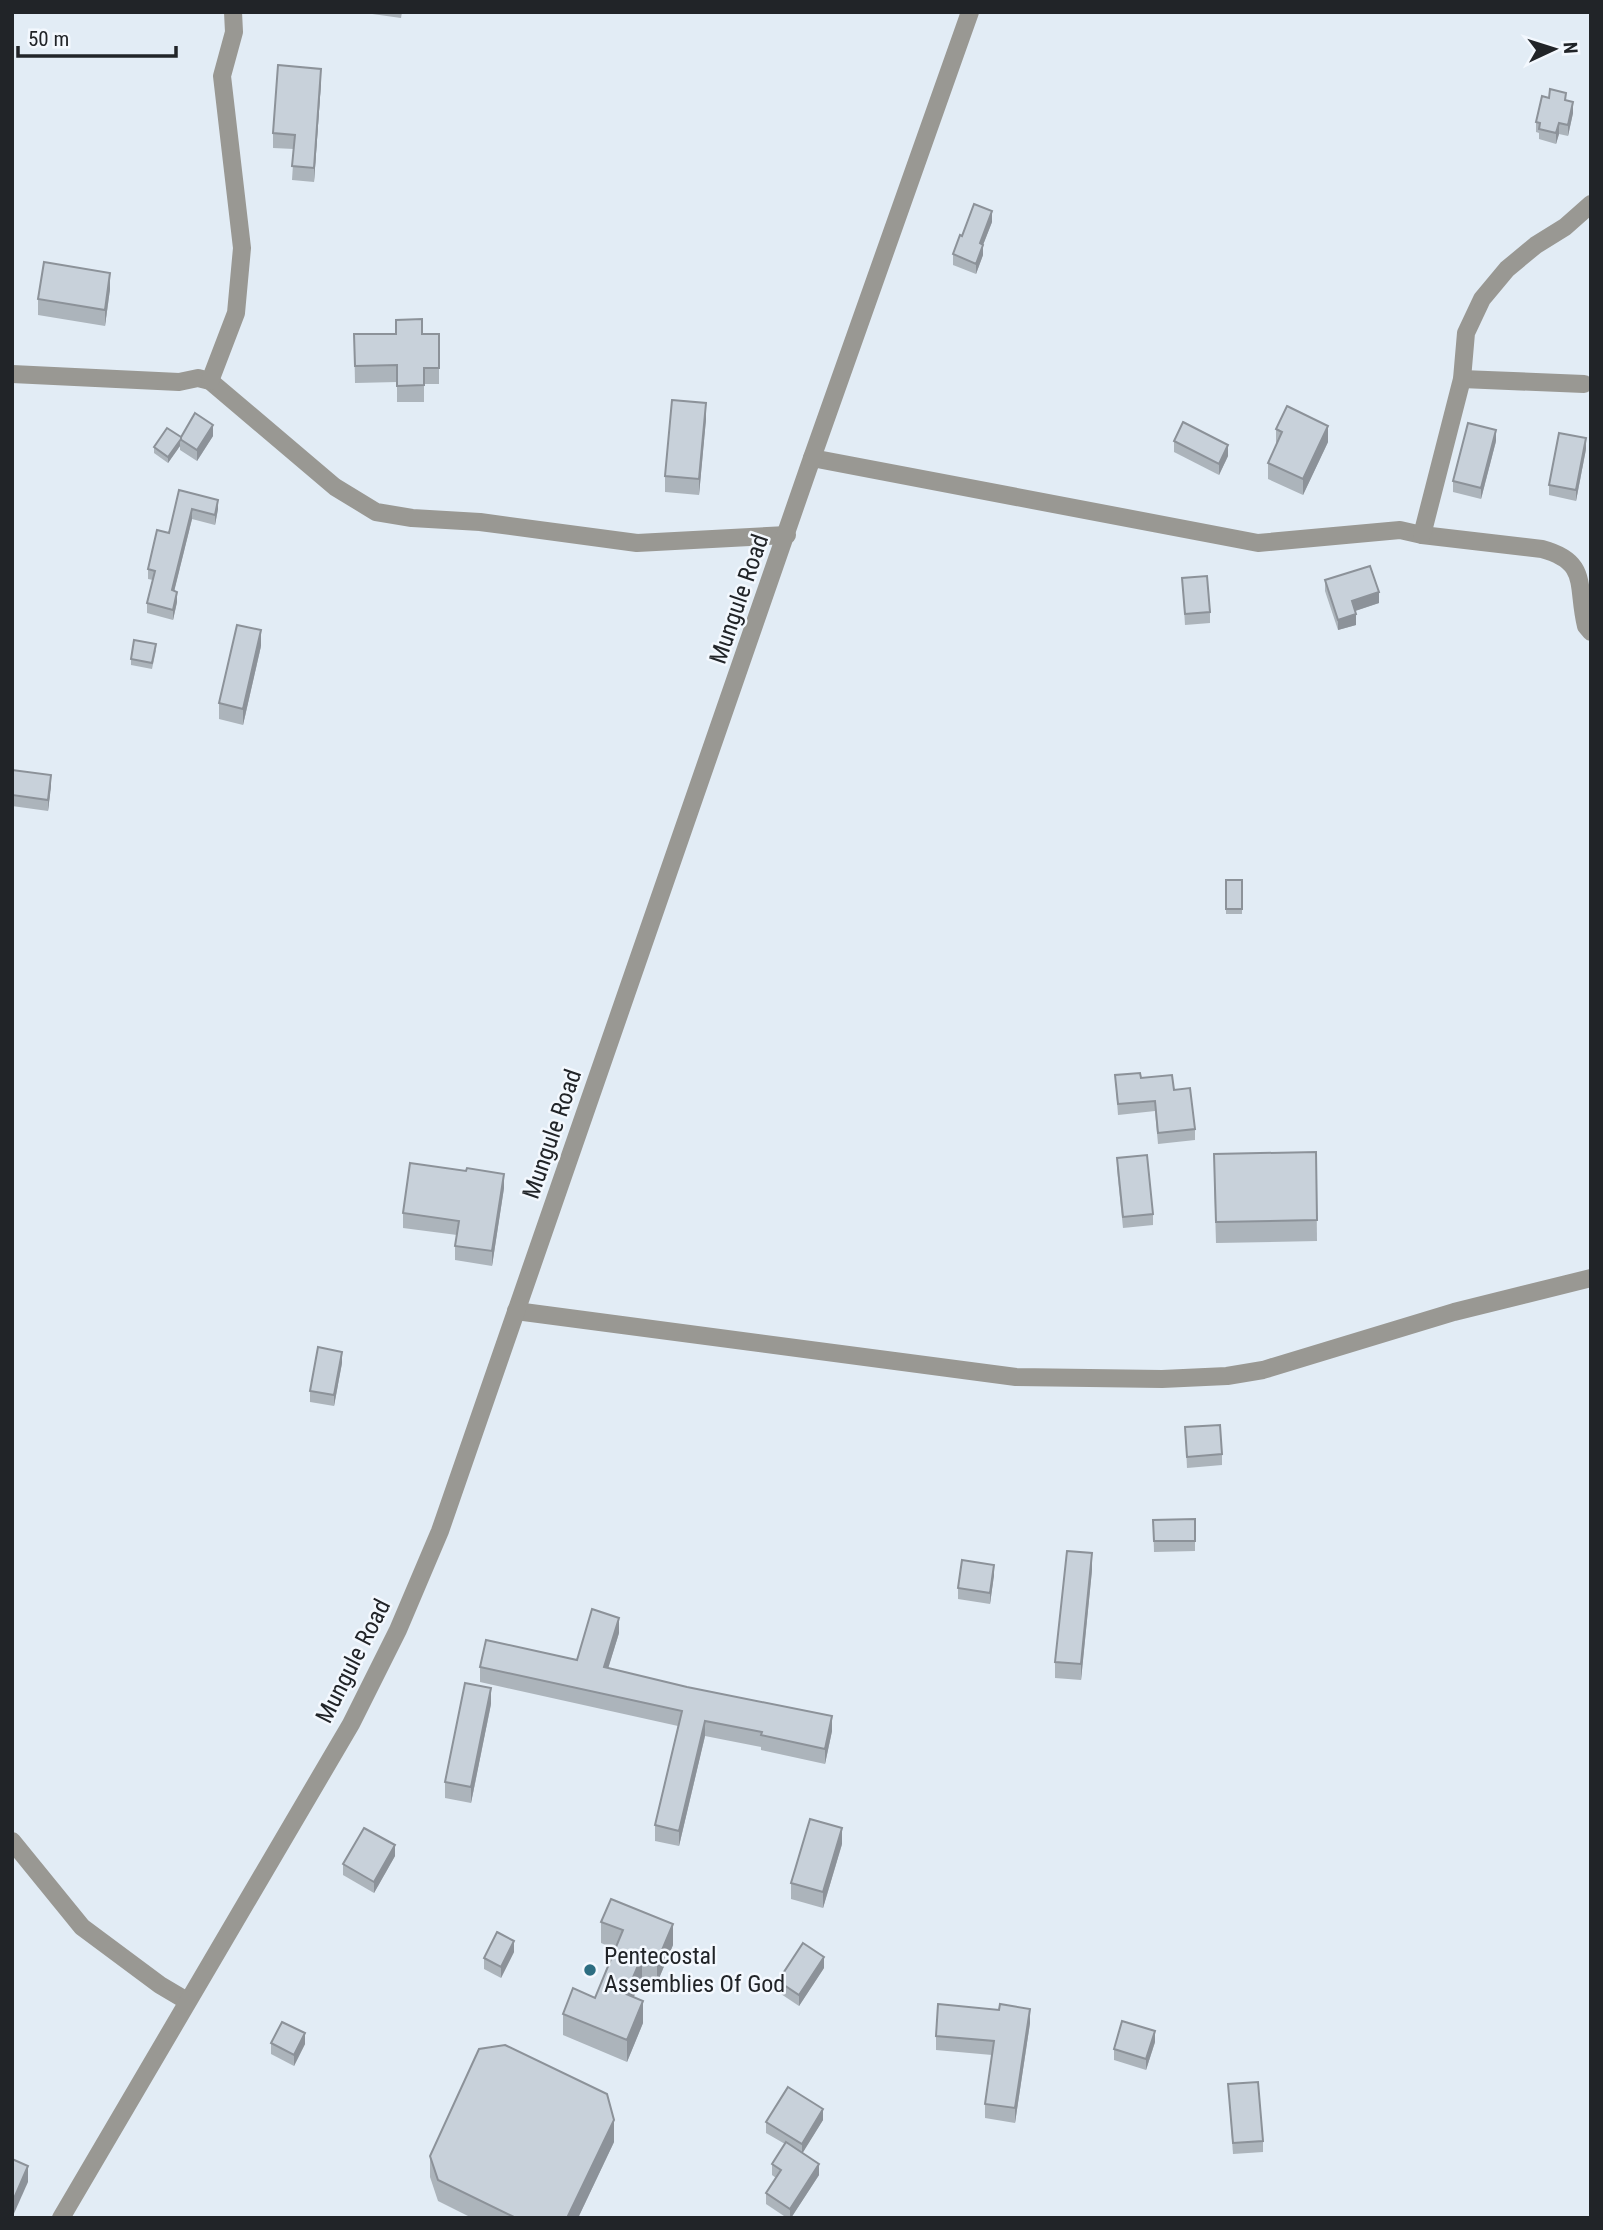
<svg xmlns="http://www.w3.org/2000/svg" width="1603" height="2230" viewBox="0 0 1603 2230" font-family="'Roboto Condensed',sans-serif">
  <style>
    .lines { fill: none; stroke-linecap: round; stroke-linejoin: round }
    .minor { stroke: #999893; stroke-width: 18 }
    .wall { fill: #acb4bb }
    .shaded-wall { fill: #8c9299 }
    .building { fill: #c8d1da; stroke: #8c9299; stroke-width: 2 }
    .poi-dot { fill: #2c6d81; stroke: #f3f8fe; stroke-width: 2.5 }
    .labels { text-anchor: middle; stroke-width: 5; stroke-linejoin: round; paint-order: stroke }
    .street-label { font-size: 24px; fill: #212428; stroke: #f3f8fe }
    .poi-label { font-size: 24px; fill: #212428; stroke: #f3f8fe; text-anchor: start }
  </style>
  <rect width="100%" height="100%" fill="#e2ecf5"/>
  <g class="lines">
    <g class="minor">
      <path d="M12 374 179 382 198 378 210 381 335 487 376 512 412 518 480 522 637 543 787 535"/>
      <path d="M1462 379 1584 384"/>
      <path d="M210 381 236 313 242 248 222 76 234 32 233 12"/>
      <path d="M812 458 1258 543 1400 530 1422 535 1542 549C1590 562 1576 586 1586 626L1591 632"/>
      <path d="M1422 535 1462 379 1466 333 1482 299 1507 269 1536 245 1565 227 1591 204"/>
      <path d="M516 1311 1016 1377 1162 1379 1227 1376 1263 1370 1454 1312 1591 1278"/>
      <path d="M12 1841 82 1927 160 1985 187 2001"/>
      <path d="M61 2218 351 1724 398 1630 440 1531 812 458 970 12"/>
    </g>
  </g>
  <g class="wall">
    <path d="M358 12H402L401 18Z"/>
    <path d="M321 83 314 182 292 180 294 149 273 148V133Z"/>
    <path d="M1566 100 1573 113 1568 136 1559 134 1556 144 1539 139V133L1536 132V122Z"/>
    <path d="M992 222 983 245V255L976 274 953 265V254L962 236Z"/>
    <path d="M110 289 105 326 38 315V299Z"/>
    <path d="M354 334H439V384H424V402H397V382L355 383Z"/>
    <path d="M706 419 699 495 665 492V476Z"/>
    <path d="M1276 429 1328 442 1303 495 1268 479V463L1276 445Z"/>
    <path d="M213 436 197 461 180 450V446L168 463 154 453V447L181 437Z"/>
    <path d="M1174 441 1228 456 1219 475 1174 452Z"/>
    <path d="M1496 441 1481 499 1453 492V481Z"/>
    <path d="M1586 449 1576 501 1549 495V485Z"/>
    <path d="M179 490 218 509 215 525 192 519 174 591 177 602 173 620 147 613V603L153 580 148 579V569L169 533Z"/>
    <path d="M1182 578 1210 612V623L1185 625Z"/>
    <path d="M1325 580 1379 603 1355 611 1356 625 1338 630 1325 591Z"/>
    <path d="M261 646 243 725 219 719V703Z"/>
    <path d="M156 650 152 669 131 665V659Z"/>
    <path d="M12 770 51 786 48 811 12 806Z"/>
    <rect x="1226" y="880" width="16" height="34"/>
    <path d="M1115 1075 1141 1078 1174 1090 1195 1129V1140L1158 1144 1155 1111 1118 1115Z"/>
    <path d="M1316 1152 1317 1241 1216 1243 1214 1175Z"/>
    <path d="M1117 1158 1153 1214V1225L1123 1228 1117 1169Z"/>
    <path d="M504 1188 492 1266 455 1260V1246L457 1235 403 1228V1213Z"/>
    <path d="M342 1363 334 1406 310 1402V1391Z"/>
    <path d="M1185 1427 1222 1454V1465L1187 1468Z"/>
    <path d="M1195 1519V1551L1154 1552 1153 1520Z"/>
    <path d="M1092 1570 1081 1680 1055 1678V1662Z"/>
    <path d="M994 1575 990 1604 958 1599V1588Z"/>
    <path d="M619 1633 608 1668 832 1731 825 1764 761 1750V1747L705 1736 679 1846 655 1841V1825L678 1726 480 1682V1667L577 1660Z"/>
    <path d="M491 1704 471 1803 445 1798V1782Z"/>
    <path d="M842 1844 823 1908 791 1899V1883Z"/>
    <path d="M395 1856 374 1893 343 1875V1864Z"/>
    <path d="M601 1922 673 1945 657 1983 642 1977 634 1997 643 2023 627 2062 563 2035V2014L595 1998 615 1949 601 1943Z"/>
    <path d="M514 1952 501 1978 484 1969V1958Z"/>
    <path d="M824 1968 799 2006 778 1992V1981Z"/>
    <path d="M999 2010 1030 2023 1015 2123 985 2118V2104L992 2055 936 2050V2036Z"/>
    <path d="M1155 2042 1146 2070 1114 2060V2049Z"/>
    <path d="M271 2043 305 2044 294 2066 271 2054Z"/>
    <path d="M1228 2084 1263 2141V2152L1233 2154Z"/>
    <path d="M823 2120 802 2153 819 2175 791 2218H787L766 2204V2193L776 2178 772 2175V2164L785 2144 766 2133V2122Z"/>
    <path d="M614 2142 578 2218H472L438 2201 430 2177V2156Z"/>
  </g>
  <g class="shaded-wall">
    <path d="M321 69V83L314 182V168Z"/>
    <path d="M1573 102V113L1568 136V125Z"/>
    <path d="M1559 123V134L1556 144V133Z"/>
    <path d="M992 211V222L983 245V255L976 274V264L980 243Z"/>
    <path d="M110 273V289L105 326V310Z"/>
    <path d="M706 403V419L699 495V479Z"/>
    <path d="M213 425V436L197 461V450Z"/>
    <path d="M1328 426V442L1303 495V479Z"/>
    <path d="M1496 430V441L1481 499V488Z"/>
    <path d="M1586 438V449L1576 501V490Z"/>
    <path d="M180 440V446L168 463V457Z"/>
    <path d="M1228 445V456L1219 475V464Z"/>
    <path d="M218 500V509L215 525V515Z"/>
    <path d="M192 509V519L172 600V590Z"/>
    <path d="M177 592V602L173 620V610Z"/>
    <path d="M1379 592V603L1352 612V601Z"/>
    <path d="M1356 614V625L1338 630V620Z"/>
    <path d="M261 630V646L243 725V709Z"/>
    <path d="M51 775V786L48 811V800Z"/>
    <path d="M504 1174V1188L492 1266V1251Z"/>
    <path d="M342 1352V1363L334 1406V1395Z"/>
    <path d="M1092 1553V1570L1081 1680V1664Z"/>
    <path d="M994 1565V1575L990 1604V1593Z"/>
    <path d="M619 1618V1633L604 1682V1667Z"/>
    <path d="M491 1688V1704L471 1803V1787Z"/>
    <path d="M832 1716V1731L825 1764V1749Z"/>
    <path d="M705 1721V1736L679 1846V1831Z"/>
    <path d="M842 1828V1844L823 1908V1892Z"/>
    <path d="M395 1845V1856L374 1893V1882Z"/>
    <path d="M673 1924V1945L657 1983V1962Z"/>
    <path d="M514 1941V1952L501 1978V1967Z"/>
    <path d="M642 1956V1977L626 2015V1994Z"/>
    <path d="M824 1957V1968L799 2006V1995Z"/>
    <path d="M643 2001V2023L627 2062V2040Z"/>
    <path d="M1030 2009V2023L1015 2123V2108Z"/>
    <path d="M1155 2031V2042L1146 2070V2059Z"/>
    <path d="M305 2033V2044L294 2066V2055Z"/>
    <path d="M823 2109V2120L802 2154V2144Z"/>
    <path d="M614 2120V2142L578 2218H567Z"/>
    <path d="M819 2164V2175L791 2218H790V2209Z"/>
    <path d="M28 2166V2182L12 2218V2203Z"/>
  </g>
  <g class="building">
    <path d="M278 65 321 69 314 168 292 166 295 135 273 133Z"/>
    <path d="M1550 89 1566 93 1565 100 1573 102 1568 125 1559 123 1556 133 1539 129 1540 123 1536 122 1542 96 1549 98Z"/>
    <path d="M974 204 992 211 980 243 983 245 976 264 953 254 960 235 962 236Z"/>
    <path d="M44 262 110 273 105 310 38 299Z"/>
    <path d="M422 319V334H439V368H424V385L397 386V365L355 366 354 334H396V320Z"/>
    <path d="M672 400 706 403 699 479 665 476Z"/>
    <path d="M1287 406 1328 426 1303 479 1268 463 1282 432 1276 429Z"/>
    <path d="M195 413 213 425 197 450 180 439Z"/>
    <path d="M1183 422 1228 445 1219 464 1174 441Z"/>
    <path d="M1468 423 1496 430 1481 488 1453 481Z"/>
    <path d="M167 428 181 437V439L168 457 154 447Z"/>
    <path d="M1559 433 1586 438 1576 490 1549 485Z"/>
    <path d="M179 490 218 500 215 515 192 509 172 590 177 592 173 610 147 603 155 571 148 569 157 530 169 533Z"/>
    <path d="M1370 566 1379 592 1352 601 1356 614 1338 620 1325 580Z"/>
    <path d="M1207 576 1210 612 1185 614 1182 578Z"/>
    <path d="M237 625 261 630 243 709 219 703Z"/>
    <path d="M134 640 156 644 152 663 131 659Z"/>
    <path d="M12 770 51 775 48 800 12 795Z"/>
    <rect x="1226" y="880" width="16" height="29"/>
    <path d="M1140 1073 1141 1078 1172 1075 1174 1090 1190 1088 1195 1129 1158 1133 1155 1101 1118 1104 1115 1075Z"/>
    <path d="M1316 1152 1317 1220 1216 1222 1214 1154Z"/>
    <path d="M1147 1155 1153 1214 1123 1217 1117 1158Z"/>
    <path d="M410 1163 466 1171 467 1168 504 1174 492 1251 455 1246 459 1221 403 1213Z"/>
    <path d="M318 1347 342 1352 334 1395 310 1391Z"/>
    <path d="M1220 1425 1222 1454 1187 1457 1185 1427Z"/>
    <path d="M1195 1519V1541H1154L1153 1520Z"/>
    <path d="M1067 1551 1092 1553 1081 1664 1055 1662Z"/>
    <path d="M962 1560 994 1565 990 1593 958 1588Z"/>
    <path d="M592 1609 619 1618 604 1667 687 1687 832 1716 825 1749 761 1735 762 1732 705 1721 679 1831 655 1825 682 1711 480 1667 486 1640 577 1660Z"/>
    <path d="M465 1683 491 1688 471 1787 445 1782Z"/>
    <path d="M810 1819 842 1828 823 1892 791 1883Z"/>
    <path d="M364 1828 395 1845 374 1882 343 1864Z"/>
    <path d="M611 1899 673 1924 657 1962 642 1956 626 1994 643 2001 627 2040 563 2014 573 1988 595 1998 623 1930 601 1922Z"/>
    <path d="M497 1932 514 1941 501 1967 484 1958Z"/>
    <path d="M803 1943 824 1957 799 1995 778 1981Z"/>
    <path d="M938 2004 999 2010 1000 2004 1030 2009 1015 2108 985 2104 994 2041 936 2036Z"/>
    <path d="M1122 2021 1155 2031 1146 2059 1114 2049Z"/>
    <path d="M282 2022 305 2033 294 2055 271 2043Z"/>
    <path d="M505 2045 607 2094 614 2120 567 2218H516L438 2180 430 2156 479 2049Z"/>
    <path d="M1258 2082 1263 2141 1233 2143 1228 2084Z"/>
    <path d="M788 2087 823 2109 802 2144 766 2122Z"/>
    <path d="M786 2142 819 2164 790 2209 766 2193 781 2170 772 2164Z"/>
    <path d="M12 2159 28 2166 12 2203Z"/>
  </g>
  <circle class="poi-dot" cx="590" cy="1970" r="7"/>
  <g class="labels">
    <g class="street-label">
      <text transform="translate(739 599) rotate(-71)" y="8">Mungule Road</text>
      <text transform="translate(552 1134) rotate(-71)" y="8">Mungule Road</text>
      <text transform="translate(353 1661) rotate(-63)" y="8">Mungule Road</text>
    </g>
    <g class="poi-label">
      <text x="604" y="1964">Pentecostal<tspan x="604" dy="28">Assemblies Of God</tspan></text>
    </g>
  </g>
  <rect width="1603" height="2230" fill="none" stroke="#212428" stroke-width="28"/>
  <g transform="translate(1554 49) rotate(86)" stroke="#f3f8fe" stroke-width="5" paint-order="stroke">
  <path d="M0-5L12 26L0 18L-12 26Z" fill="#212428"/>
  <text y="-10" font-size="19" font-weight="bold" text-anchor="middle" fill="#212428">N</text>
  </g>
  <path d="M18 46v10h158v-10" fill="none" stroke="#212428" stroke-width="3.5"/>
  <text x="28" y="46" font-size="21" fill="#212428" stroke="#f3f8fe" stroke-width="5" paint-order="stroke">50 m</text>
</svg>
